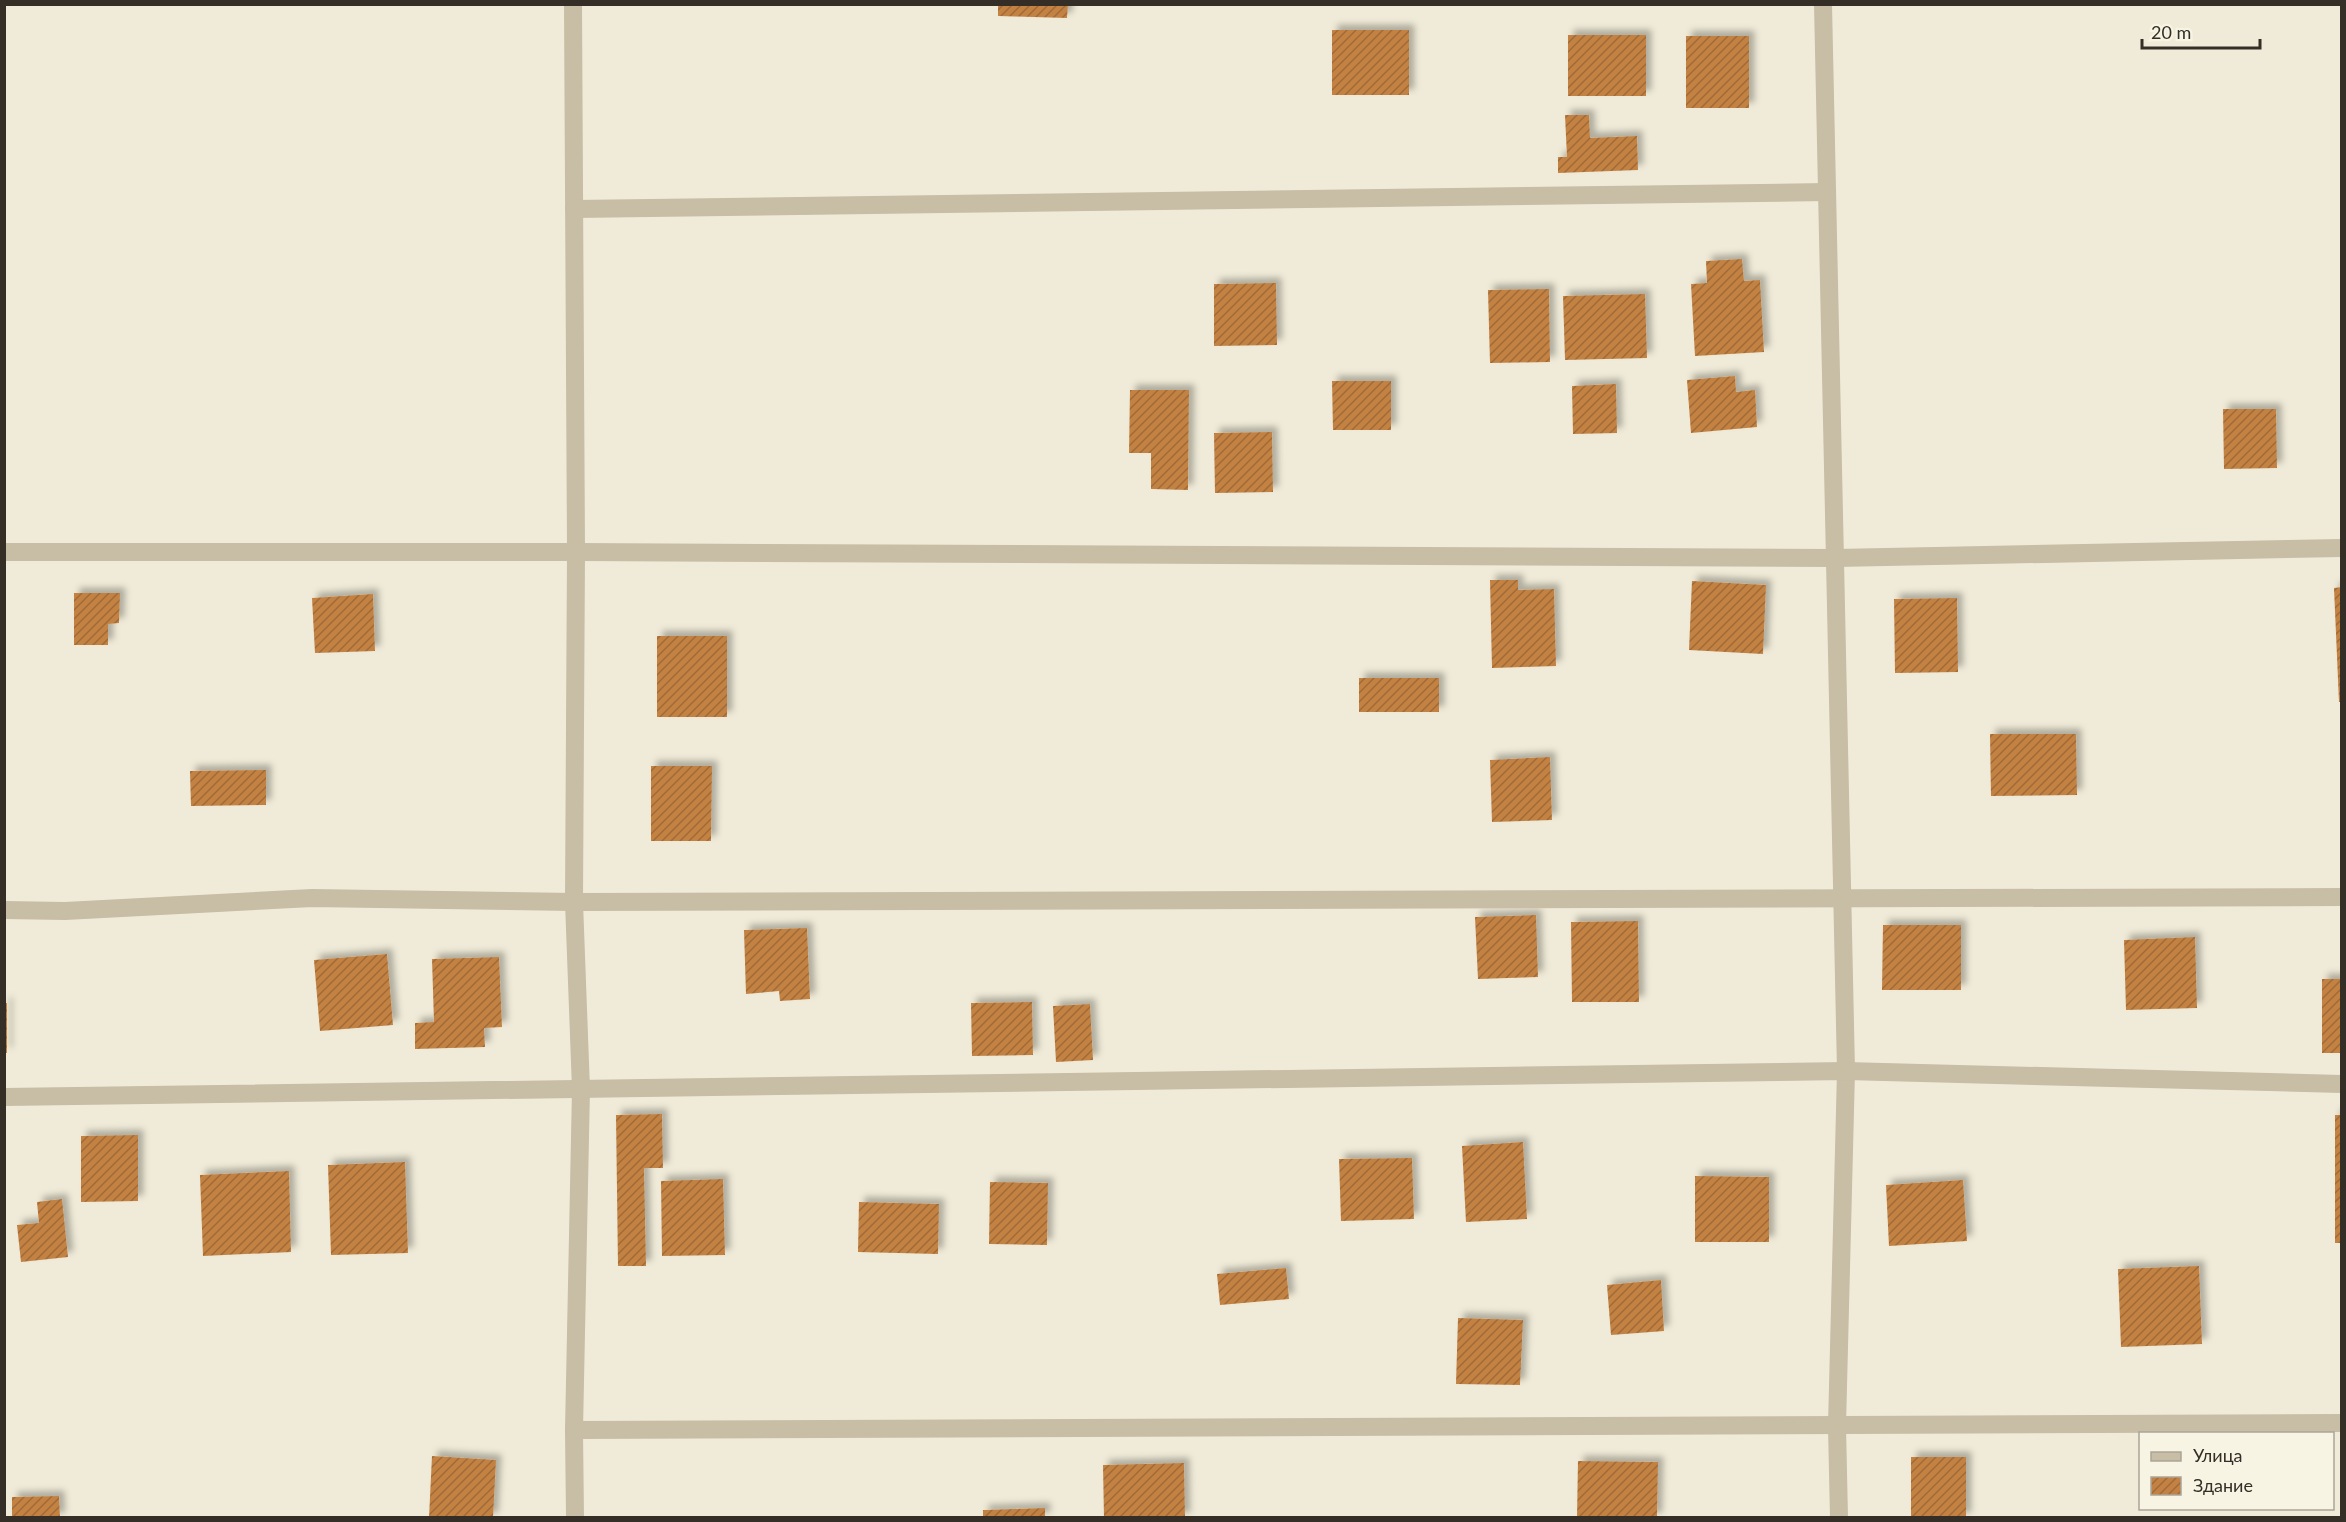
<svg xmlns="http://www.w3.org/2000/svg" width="2346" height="1522" viewBox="0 0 2346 1522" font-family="Lato,sans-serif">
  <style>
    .building { fill: url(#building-hatch); filter: url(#shadow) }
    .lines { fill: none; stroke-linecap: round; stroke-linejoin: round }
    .minor { stroke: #c8bda5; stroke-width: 18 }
  </style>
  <defs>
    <pattern id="building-hatch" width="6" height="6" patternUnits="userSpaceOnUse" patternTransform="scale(1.5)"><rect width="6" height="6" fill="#c38243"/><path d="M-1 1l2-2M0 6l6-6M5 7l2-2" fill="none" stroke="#9f6b38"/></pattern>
    <filter id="shadow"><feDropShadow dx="5.5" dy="-5.5" stdDeviation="3" flood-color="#0004"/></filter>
  </defs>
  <rect width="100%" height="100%" fill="#f0ebd8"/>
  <g class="building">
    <path d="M998 4H1068L1067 18 998 16Z"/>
    <rect x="1332" y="30" width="77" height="65"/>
    <rect x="1568" y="35" width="78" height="61"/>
    <rect x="1686" y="36" width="63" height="72"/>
    <path d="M1565 115H1589L1590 138 1637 136 1638 170 1558 173V157H1567Z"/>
    <path d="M1742 259 1744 281 1760 280 1764 352 1695 356 1691 284 1707 283 1706 261Z"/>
    <path d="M1276 283 1277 345 1214 346V284Z"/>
    <path d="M1549 289 1550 362 1490 363 1488 290Z"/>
    <path d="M1645 294 1647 358 1565 360 1563 296Z"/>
    <path d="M1735 376 1736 392 1755 390 1757 427 1691 433 1687 380Z"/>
    <path d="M1332 381H1391V430H1333Z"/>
    <path d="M1616 384 1617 433 1573 434 1572 386Z"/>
    <path d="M1130 390H1189L1188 490 1151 489V453H1129Z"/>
    <path d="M2223 409H2276L2277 468 2224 469Z"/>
    <path d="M1272 432 1273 492 1215 493 1214 433Z"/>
    <path d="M1490 580H1518V590L1554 589 1556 666 1492 668Z"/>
    <path d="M1692 581 1766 585 1763 654 1689 650Z"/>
    <path d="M2342 587V702H2339L2334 588Z"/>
    <path d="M74 593H120L119 623 108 624V645H74Z"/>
    <path d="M373 594 375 651 315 653 312 598Z"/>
    <path d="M1957 598 1958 672 1895 673 1894 599Z"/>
    <rect x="657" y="636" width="70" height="81"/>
    <rect x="1359" y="678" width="80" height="34"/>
    <path d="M1990 734H2076L2077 795 1991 796Z"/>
    <path d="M1550 757 1552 820 1492 822 1490 760Z"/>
    <path d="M651 766H712L711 841H651Z"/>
    <path d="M266 770V805L191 806 190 771Z"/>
    <path d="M1536 915 1538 977 1478 979 1475 917Z"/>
    <path d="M1638 921 1639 1002H1572L1571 922Z"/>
    <path d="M1883 925H1961V990H1882Z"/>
    <path d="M807 928 810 999 780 1001 779 991 746 994 744 930Z"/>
    <path d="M2195 937 2197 1008 2126 1010 2124 940Z"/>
    <path d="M387 954 393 1025 320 1031 314 960Z"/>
    <path d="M499 957 502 1027 484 1028 485 1047 415 1049V1023L434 1022 432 959Z"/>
    <rect x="2322" y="979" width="20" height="74"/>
    <path d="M1032 1002 1033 1055 972 1056 971 1003Z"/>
    <rect x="4" y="1003" width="3" height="50"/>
    <path d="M1090 1004 1093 1060 1056 1062 1053 1006Z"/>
    <path d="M662 1114 663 1168H644L646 1266H618L616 1115Z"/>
    <rect x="2335" y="1115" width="7" height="128"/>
    <path d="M138 1135V1201L81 1202V1136Z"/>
    <path d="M1523 1142 1527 1219 1466 1222 1462 1146Z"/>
    <path d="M1412 1158 1414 1219 1341 1221 1339 1159Z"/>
    <path d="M405 1162 408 1253 331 1255 328 1165Z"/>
    <path d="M289 1171 291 1252 203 1256 200 1175Z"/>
    <path d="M1695 1176 1769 1177V1242H1695Z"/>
    <path d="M723 1179 725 1255 662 1256 661 1181Z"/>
    <path d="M1963 1180 1967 1241 1889 1246 1886 1185Z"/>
    <path d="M990 1182 1048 1183 1047 1245 989 1244Z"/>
    <path d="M62 1199 68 1257 21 1262 17 1225 39 1223 37 1202Z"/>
    <path d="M859 1202 939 1204 938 1254 858 1252Z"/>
    <path d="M2199 1266 2202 1344 2121 1347 2118 1269Z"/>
    <path d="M1286 1268 1289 1299 1220 1305 1217 1274Z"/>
    <path d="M1661 1280 1664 1331 1611 1335 1607 1285Z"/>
    <path d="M1458 1318 1523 1320 1520 1385 1456 1384Z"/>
    <path d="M432 1456 496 1460 493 1518H429Z"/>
    <rect x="1911" y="1457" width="55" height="61"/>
    <path d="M1578 1461 1658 1462 1657 1518H1577Z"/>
    <path d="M1184 1463 1185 1518H1104L1103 1465Z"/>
    <path d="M59 1496 60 1518H12V1497Z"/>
    <path d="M1045 1508V1518H983V1510Z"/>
  </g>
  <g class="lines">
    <g class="minor">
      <path d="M573 4 576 552 574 902 581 1089 574 1430 575 1518"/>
      <path d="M1823 4 1846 1071 1837 1426 1839 1518"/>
      <path d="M574 209 1827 192"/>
      <path d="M4 552H576L1836 558 2342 548"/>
      <path d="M4 910 65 911 312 898 574 902 2342 897"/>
      <path d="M4 1097 1846 1071 2342 1084"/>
      <path d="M574 1430 2342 1423"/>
    </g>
  </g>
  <rect width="2346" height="1522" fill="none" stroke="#342e26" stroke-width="12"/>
  <rect x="2139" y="1432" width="195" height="78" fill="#f8f4e4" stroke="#aaa598" stroke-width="1.5"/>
  <rect x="2151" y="1452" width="30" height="9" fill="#c8bda5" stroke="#aaa598" stroke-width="1.5"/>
  <text x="2193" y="1462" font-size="18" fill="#342e26">Улица</text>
  <rect x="2151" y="1477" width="30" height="18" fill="url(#building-hatch)" stroke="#aaa598" stroke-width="1.5"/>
  <text x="2193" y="1492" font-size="18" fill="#342e26">Здание</text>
  <path d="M2142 39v9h118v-9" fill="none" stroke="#342e26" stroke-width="3"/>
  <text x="2151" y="39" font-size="18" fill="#342e26" stroke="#f8f4e4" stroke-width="4.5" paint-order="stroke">20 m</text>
</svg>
